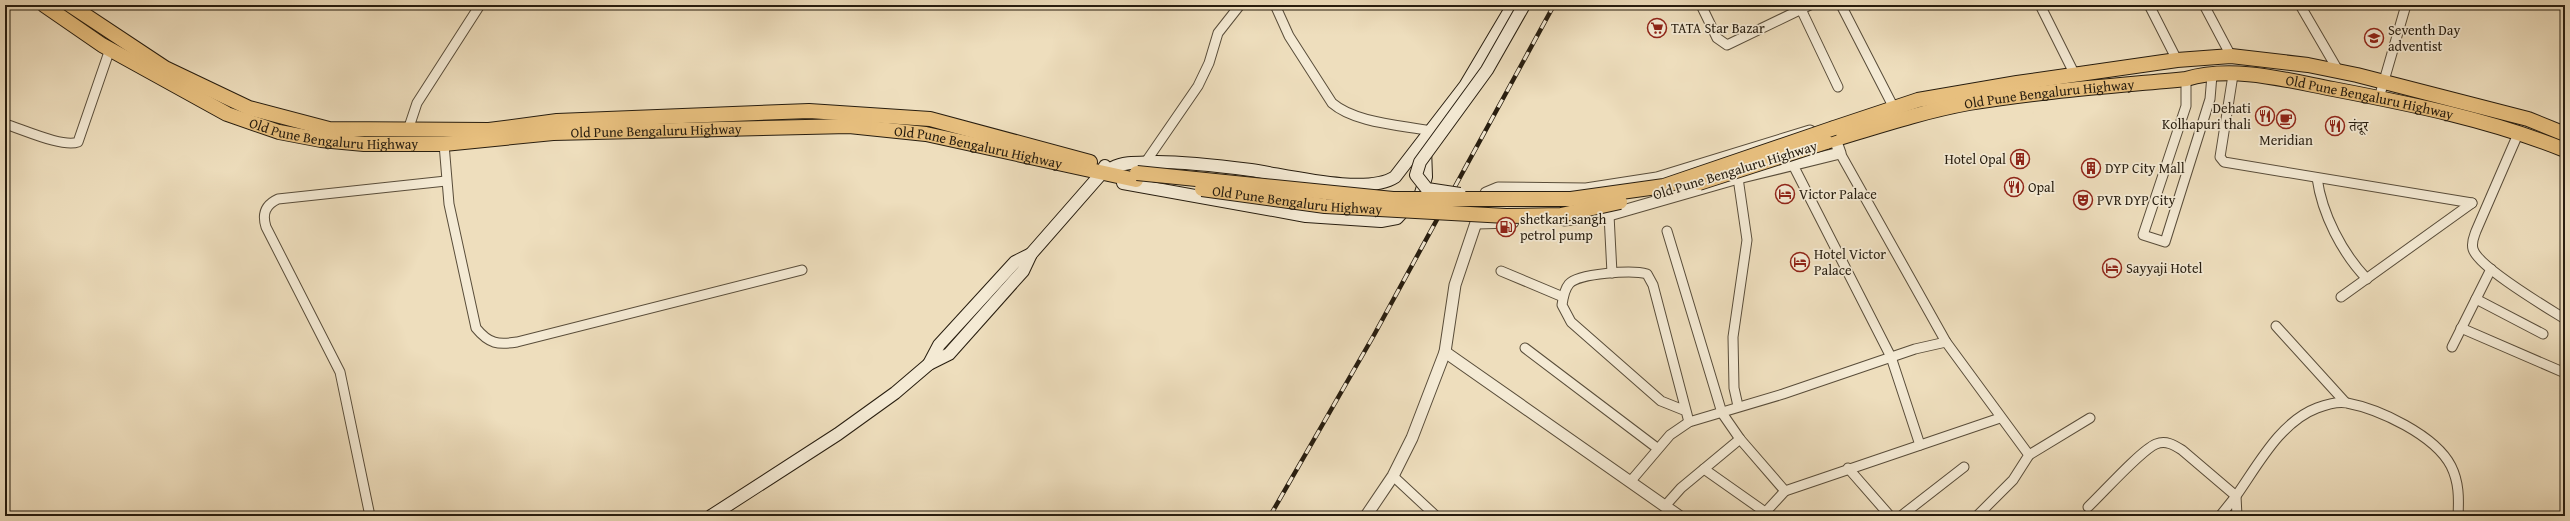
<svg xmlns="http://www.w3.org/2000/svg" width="2570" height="521" viewBox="0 0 2570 521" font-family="'Gentium Book Plus','Noto Serif Devanagari',serif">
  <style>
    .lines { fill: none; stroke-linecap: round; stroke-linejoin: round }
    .minor-casing { stroke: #594d3a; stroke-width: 11 }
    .tertiary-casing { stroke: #594d3a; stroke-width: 13 }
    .secondary-casing { stroke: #271d0f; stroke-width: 14 }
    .primary-casing { stroke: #271d0f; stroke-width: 16 }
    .minor { stroke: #f4ead4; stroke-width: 9 }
    .tertiary { stroke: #f4ead4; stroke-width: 11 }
    .secondary { stroke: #f4ead4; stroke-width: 12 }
    .primary { stroke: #e7bf7e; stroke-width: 14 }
    .rail-casing { stroke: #271d0f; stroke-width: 4.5 }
    .rail { stroke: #f4ead4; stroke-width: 3; stroke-dasharray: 9; stroke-linecap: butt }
    .secondary-bridge-casing { stroke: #271d0f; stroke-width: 14; stroke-linecap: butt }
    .primary-bridge-casing { stroke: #271d0f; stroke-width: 16; stroke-linecap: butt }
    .secondary-bridge { stroke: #f4ead4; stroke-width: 12 }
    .primary-bridge { stroke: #e7bf7e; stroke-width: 14 }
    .labels { text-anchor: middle; stroke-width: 3.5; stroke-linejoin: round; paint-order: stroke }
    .poi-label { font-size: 14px; fill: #271d0f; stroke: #f4ead4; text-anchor: start }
    .street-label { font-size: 14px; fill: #271d0f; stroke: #f4ead4 }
  </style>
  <rect width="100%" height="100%" fill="#eedebd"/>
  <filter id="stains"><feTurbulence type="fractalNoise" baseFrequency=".005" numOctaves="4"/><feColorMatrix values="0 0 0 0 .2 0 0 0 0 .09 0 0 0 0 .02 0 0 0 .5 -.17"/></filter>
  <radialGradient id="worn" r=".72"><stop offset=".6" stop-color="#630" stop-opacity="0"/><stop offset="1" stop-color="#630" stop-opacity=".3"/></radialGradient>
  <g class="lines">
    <defs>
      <g id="minor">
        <path d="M1275 5 1289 36 1332 103C1355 123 1401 125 1431 131"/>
        <path d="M1701 5 1717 38 1727 45 1810 5"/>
        <path d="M1799 5 1838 87"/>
        <path d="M1841 5 1896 112"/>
        <path d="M2040 5 2075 75"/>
        <path d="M2149 5 2177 60"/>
        <path d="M2204 5 2231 56"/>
        <path d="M2300 5 2339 72"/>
        <path d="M2233 75 2220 157 2224 162 2472 203"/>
        <path d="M2186 79V106L2143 235 2165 242 2210 99 2212 75"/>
        <path d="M2379 98 2406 5"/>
        <path d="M5 124C22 129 63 148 78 142L110 49"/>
        <path d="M408 130 417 103 480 5"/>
        <path d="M2518 134 2476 231C2474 237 2471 242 2473 249 2478 267 2546 307 2565 319"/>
        <path d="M444 144 449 204 476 328C489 344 498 345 517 342L802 270"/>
        <path d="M1840 153 1946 342 2029 455 2013 480 1977 516"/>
        <path d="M1145 163 1198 86 1209 63 1218 33 1240 5"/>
        <path d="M1793 165 1891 357 1920 445"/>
        <path d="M1738 178 1747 240 1733 337 1734 388 1738 406"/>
        <path d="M2317 178C2322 214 2342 253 2367 279"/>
        <path d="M1609 215 1612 273"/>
        <path d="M1667 231 1722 413 1740 439 1785 491"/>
        <path d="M1501 271 1563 297"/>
        <path d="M2341 297 2472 203"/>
        <path d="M2476 299 2543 334"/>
        <path d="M2276 326 2345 402"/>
        <path d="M2461 328 2565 373"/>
        <path d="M2452 347 2491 269"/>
        <path d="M1525 348 1657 448"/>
        <path d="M1686 411 1661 401 1571 322 1562 305C1563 298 1564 290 1569 284 1578 273 1633 270 1647 274L1653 285 1689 422"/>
        <path d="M2029 455 2090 418"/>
        <path d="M1848 468 1890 516"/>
        <path d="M1704 469 1765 512"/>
        <path d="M1393 476 1436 516"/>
        <path d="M1630 482 1670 435 1689 422 1783 394 1915 349 1946 342"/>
        <path d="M1665 506 1681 488 1740 439"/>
        <path d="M2088 507C2102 494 2141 450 2156 444 2166 440 2174 445 2182 450L2236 496C2258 465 2280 422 2317 408 2325 405 2338 401 2347 403 2379 409 2435 435 2451 466 2459 482 2459 498 2458 516"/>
        <path d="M370 516 340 372 266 227C262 214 265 205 278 199L446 181"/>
        <path d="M1762 516 1785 491 2000 418"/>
        <path d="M1901 516 1964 467"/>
        <path d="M2220 516 2236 496 2237 516"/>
      </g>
      <g id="tertiary">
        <path d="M1564 220 1609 215 1738 178 1840 153 1835 139"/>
        <path d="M1477 223 1513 222"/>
        <path d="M1445 352 1679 516"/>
        <path d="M1366 516 1393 476 1412 438 1445 352 1455 285 1486 193 1498 188 1586 189 1657 178 1810 131"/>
      </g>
      <g id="secondary">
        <path d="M1112 168C1126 161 1142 163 1157 162 1189 162 1220 166 1251 170 1286 175 1366 196 1395 177L1465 86 1513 5"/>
        <path d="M1123 183 1306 216 1381 221 1397 218 1408 206"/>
        <path d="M1421 193 1426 177 1425 148"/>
        <path d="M929 364 939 345 1015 262 1031 254"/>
        <path d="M711 516 838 434 895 393 929 364 949 354 1023 271 1031 254 1101 174 1105 166"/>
      </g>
      <g id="primary">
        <path id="s1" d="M44 5 102 45 227 114 279 132 321 140 364 144H444L553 133 849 126 926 134 1136 180"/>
        <path d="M70 5 165 68 249 108 329 129 489 130 557 121 809 111 930 119 1090 162"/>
        <path d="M1834 128 1918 100 2017 83 2177 60 2231 56 2308 65 2357 75 2528 119 2565 134"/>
        <path id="s2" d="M1826 142C1873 128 1920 112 1969 103 2041 91 2114 86 2186 79 2233 65 2286 80 2333 89 2411 104 2491 120 2565 150"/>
      </g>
    </defs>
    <use href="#minor" class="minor-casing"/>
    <use href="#tertiary" class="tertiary-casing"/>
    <use href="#secondary" class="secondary-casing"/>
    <use href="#primary" class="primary-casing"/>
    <use href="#minor" class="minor"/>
    <use href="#tertiary" class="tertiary"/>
    <use href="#secondary" class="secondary"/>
    <use href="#primary" class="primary"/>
    <defs>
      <path id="rail" d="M1270 516 1374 335 1554 5"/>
    </defs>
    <use href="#rail" class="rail-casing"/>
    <use href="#rail" class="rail"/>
    <defs>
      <path id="secondary-bridge" d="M1460 194 1427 189 1416 175 1420 162 1487 70 1524 5"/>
      <g id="primary-bridge">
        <path d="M1137 173 1393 199H1571L1664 186 1834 128"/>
        <path d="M1699 183 1826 142"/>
        <path id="s3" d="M1202 189 1325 206 1506 216 1561 215 1620 202"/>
      </g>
    </defs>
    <use href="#secondary-bridge" class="secondary-bridge-casing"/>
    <use href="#primary-bridge" class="primary-bridge-casing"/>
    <use href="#secondary-bridge" class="secondary-bridge"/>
    <use href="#primary-bridge" class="primary-bridge"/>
  </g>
  <defs>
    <symbol id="supermarket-ring" viewBox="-11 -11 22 22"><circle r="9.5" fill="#f4ead4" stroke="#8f2418" stroke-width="1.5"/><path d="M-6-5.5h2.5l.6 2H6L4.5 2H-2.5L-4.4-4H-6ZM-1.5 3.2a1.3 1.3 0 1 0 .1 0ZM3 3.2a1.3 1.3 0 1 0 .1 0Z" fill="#8f2418"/></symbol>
    <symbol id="school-ring" viewBox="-11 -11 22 22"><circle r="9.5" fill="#f4ead4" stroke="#8f2418" stroke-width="1.5"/><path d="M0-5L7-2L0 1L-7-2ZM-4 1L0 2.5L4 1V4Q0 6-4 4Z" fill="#8f2418"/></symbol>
    <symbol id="restaurant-ring" viewBox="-11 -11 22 22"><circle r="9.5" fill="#f4ead4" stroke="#8f2418" stroke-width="1.5"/><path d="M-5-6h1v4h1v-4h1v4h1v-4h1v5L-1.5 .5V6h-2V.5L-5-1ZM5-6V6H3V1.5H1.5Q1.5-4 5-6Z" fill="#8f2418"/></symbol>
    <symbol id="cafe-ring" viewBox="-11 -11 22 22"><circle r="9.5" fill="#f4ead4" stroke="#8f2418" stroke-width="1.5"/><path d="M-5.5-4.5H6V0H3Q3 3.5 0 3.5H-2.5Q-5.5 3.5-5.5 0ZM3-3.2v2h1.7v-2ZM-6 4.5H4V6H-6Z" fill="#8f2418"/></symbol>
    <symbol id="building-ring" viewBox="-11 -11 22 22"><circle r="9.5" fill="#f4ead4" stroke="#8f2418" stroke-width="1.5"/><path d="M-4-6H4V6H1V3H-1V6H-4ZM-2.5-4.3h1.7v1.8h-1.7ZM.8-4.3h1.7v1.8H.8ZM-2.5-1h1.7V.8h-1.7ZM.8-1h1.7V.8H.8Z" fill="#8f2418"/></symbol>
    <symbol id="hotel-ring" viewBox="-11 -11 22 22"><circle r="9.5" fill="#f4ead4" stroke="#8f2418" stroke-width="1.5"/><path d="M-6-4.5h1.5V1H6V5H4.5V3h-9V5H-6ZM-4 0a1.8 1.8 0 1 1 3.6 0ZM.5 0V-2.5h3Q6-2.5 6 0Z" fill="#8f2418"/></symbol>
    <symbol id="theatre-ring" viewBox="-11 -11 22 22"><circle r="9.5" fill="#f4ead4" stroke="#8f2418" stroke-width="1.5"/><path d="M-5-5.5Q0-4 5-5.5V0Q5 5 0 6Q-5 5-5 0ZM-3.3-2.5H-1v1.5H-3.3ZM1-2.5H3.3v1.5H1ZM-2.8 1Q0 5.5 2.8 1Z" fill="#8f2418"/></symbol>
    <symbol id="fuel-ring" viewBox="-11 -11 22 22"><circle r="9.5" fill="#f4ead4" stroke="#8f2418" stroke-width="1.5"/><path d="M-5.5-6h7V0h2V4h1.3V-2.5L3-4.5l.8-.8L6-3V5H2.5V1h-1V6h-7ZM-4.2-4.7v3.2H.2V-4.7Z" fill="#8f2418"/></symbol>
  </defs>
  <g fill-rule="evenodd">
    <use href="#supermarket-ring" x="1646" y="17" width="22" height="22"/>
    <use href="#school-ring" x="2363" y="27" width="22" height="22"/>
    <use href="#restaurant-ring" x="2254" y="105" width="22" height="22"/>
    <use href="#cafe-ring" x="2275" y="108" width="22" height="22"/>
    <use href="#restaurant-ring" x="2324" y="115" width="22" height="22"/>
    <use href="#building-ring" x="2009" y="148" width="22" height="22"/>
    <use href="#building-ring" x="2080" y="157" width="22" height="22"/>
    <use href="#restaurant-ring" x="2003" y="176" width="22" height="22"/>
    <use href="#hotel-ring" x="1774" y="183" width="22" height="22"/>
    <use href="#theatre-ring" x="2072" y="189" width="22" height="22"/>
    <use href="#fuel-ring" x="1495" y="216" width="22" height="22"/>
    <use href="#hotel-ring" x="1789" y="251" width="22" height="22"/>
    <use href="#hotel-ring" x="2101" y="257" width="22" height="22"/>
  </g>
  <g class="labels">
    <g class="poi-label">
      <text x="1671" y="33">TATA Star Bazar</text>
      <text x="2388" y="35">Seventh Day<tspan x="2388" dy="16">adventist</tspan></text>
      <text x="2251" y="113" text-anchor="end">Dehati<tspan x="2251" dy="16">Kolhapuri thali</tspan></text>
      <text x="2349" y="131">तंदूर</text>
      <text x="2286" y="145" text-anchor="middle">Meridian</text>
      <text x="2006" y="164" text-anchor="end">Hotel Opal</text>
      <text x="2105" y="173">DYP City Mall</text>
      <text x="2028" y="192">Opal</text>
      <text x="1799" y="199">Victor Palace</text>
      <text x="2097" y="205">PVR DYP City</text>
      <text x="1520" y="224">shetkari sangh<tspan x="1520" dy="16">petrol pump</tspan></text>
      <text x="1814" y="259">Hotel Victor<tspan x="1814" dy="16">Palace</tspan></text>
      <text x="2126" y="273">Sayyaji Hotel</text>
    </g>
    <g class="street-label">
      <text dy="5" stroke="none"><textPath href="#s2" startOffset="229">Old Pune Bengaluru Highway</textPath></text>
      <text dy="5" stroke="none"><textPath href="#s2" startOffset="553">Old Pune Bengaluru Highway</textPath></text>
      <text dy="5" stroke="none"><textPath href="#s1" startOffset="647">Old Pune Bengaluru Highway</textPath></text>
      <text dy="5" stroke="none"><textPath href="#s1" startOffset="323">Old Pune Bengaluru Highway</textPath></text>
      <text dy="5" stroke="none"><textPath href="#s1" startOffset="971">Old Pune Bengaluru Highway</textPath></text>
      <text transform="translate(1735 170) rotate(-17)" y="5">Old Pune Bengaluru Highway</text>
      <text dy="5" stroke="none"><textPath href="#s3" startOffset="96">Old Pune Bengaluru Highway</textPath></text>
    </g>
  </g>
  <rect width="2570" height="521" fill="none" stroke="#eedebd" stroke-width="20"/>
  <rect x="6" y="6" width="2558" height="509" fill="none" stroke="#271d0f" stroke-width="2"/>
  <rect x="10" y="10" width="2550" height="501" fill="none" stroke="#271d0f"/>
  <rect width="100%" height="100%" filter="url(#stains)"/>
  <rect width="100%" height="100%" fill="url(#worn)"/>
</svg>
